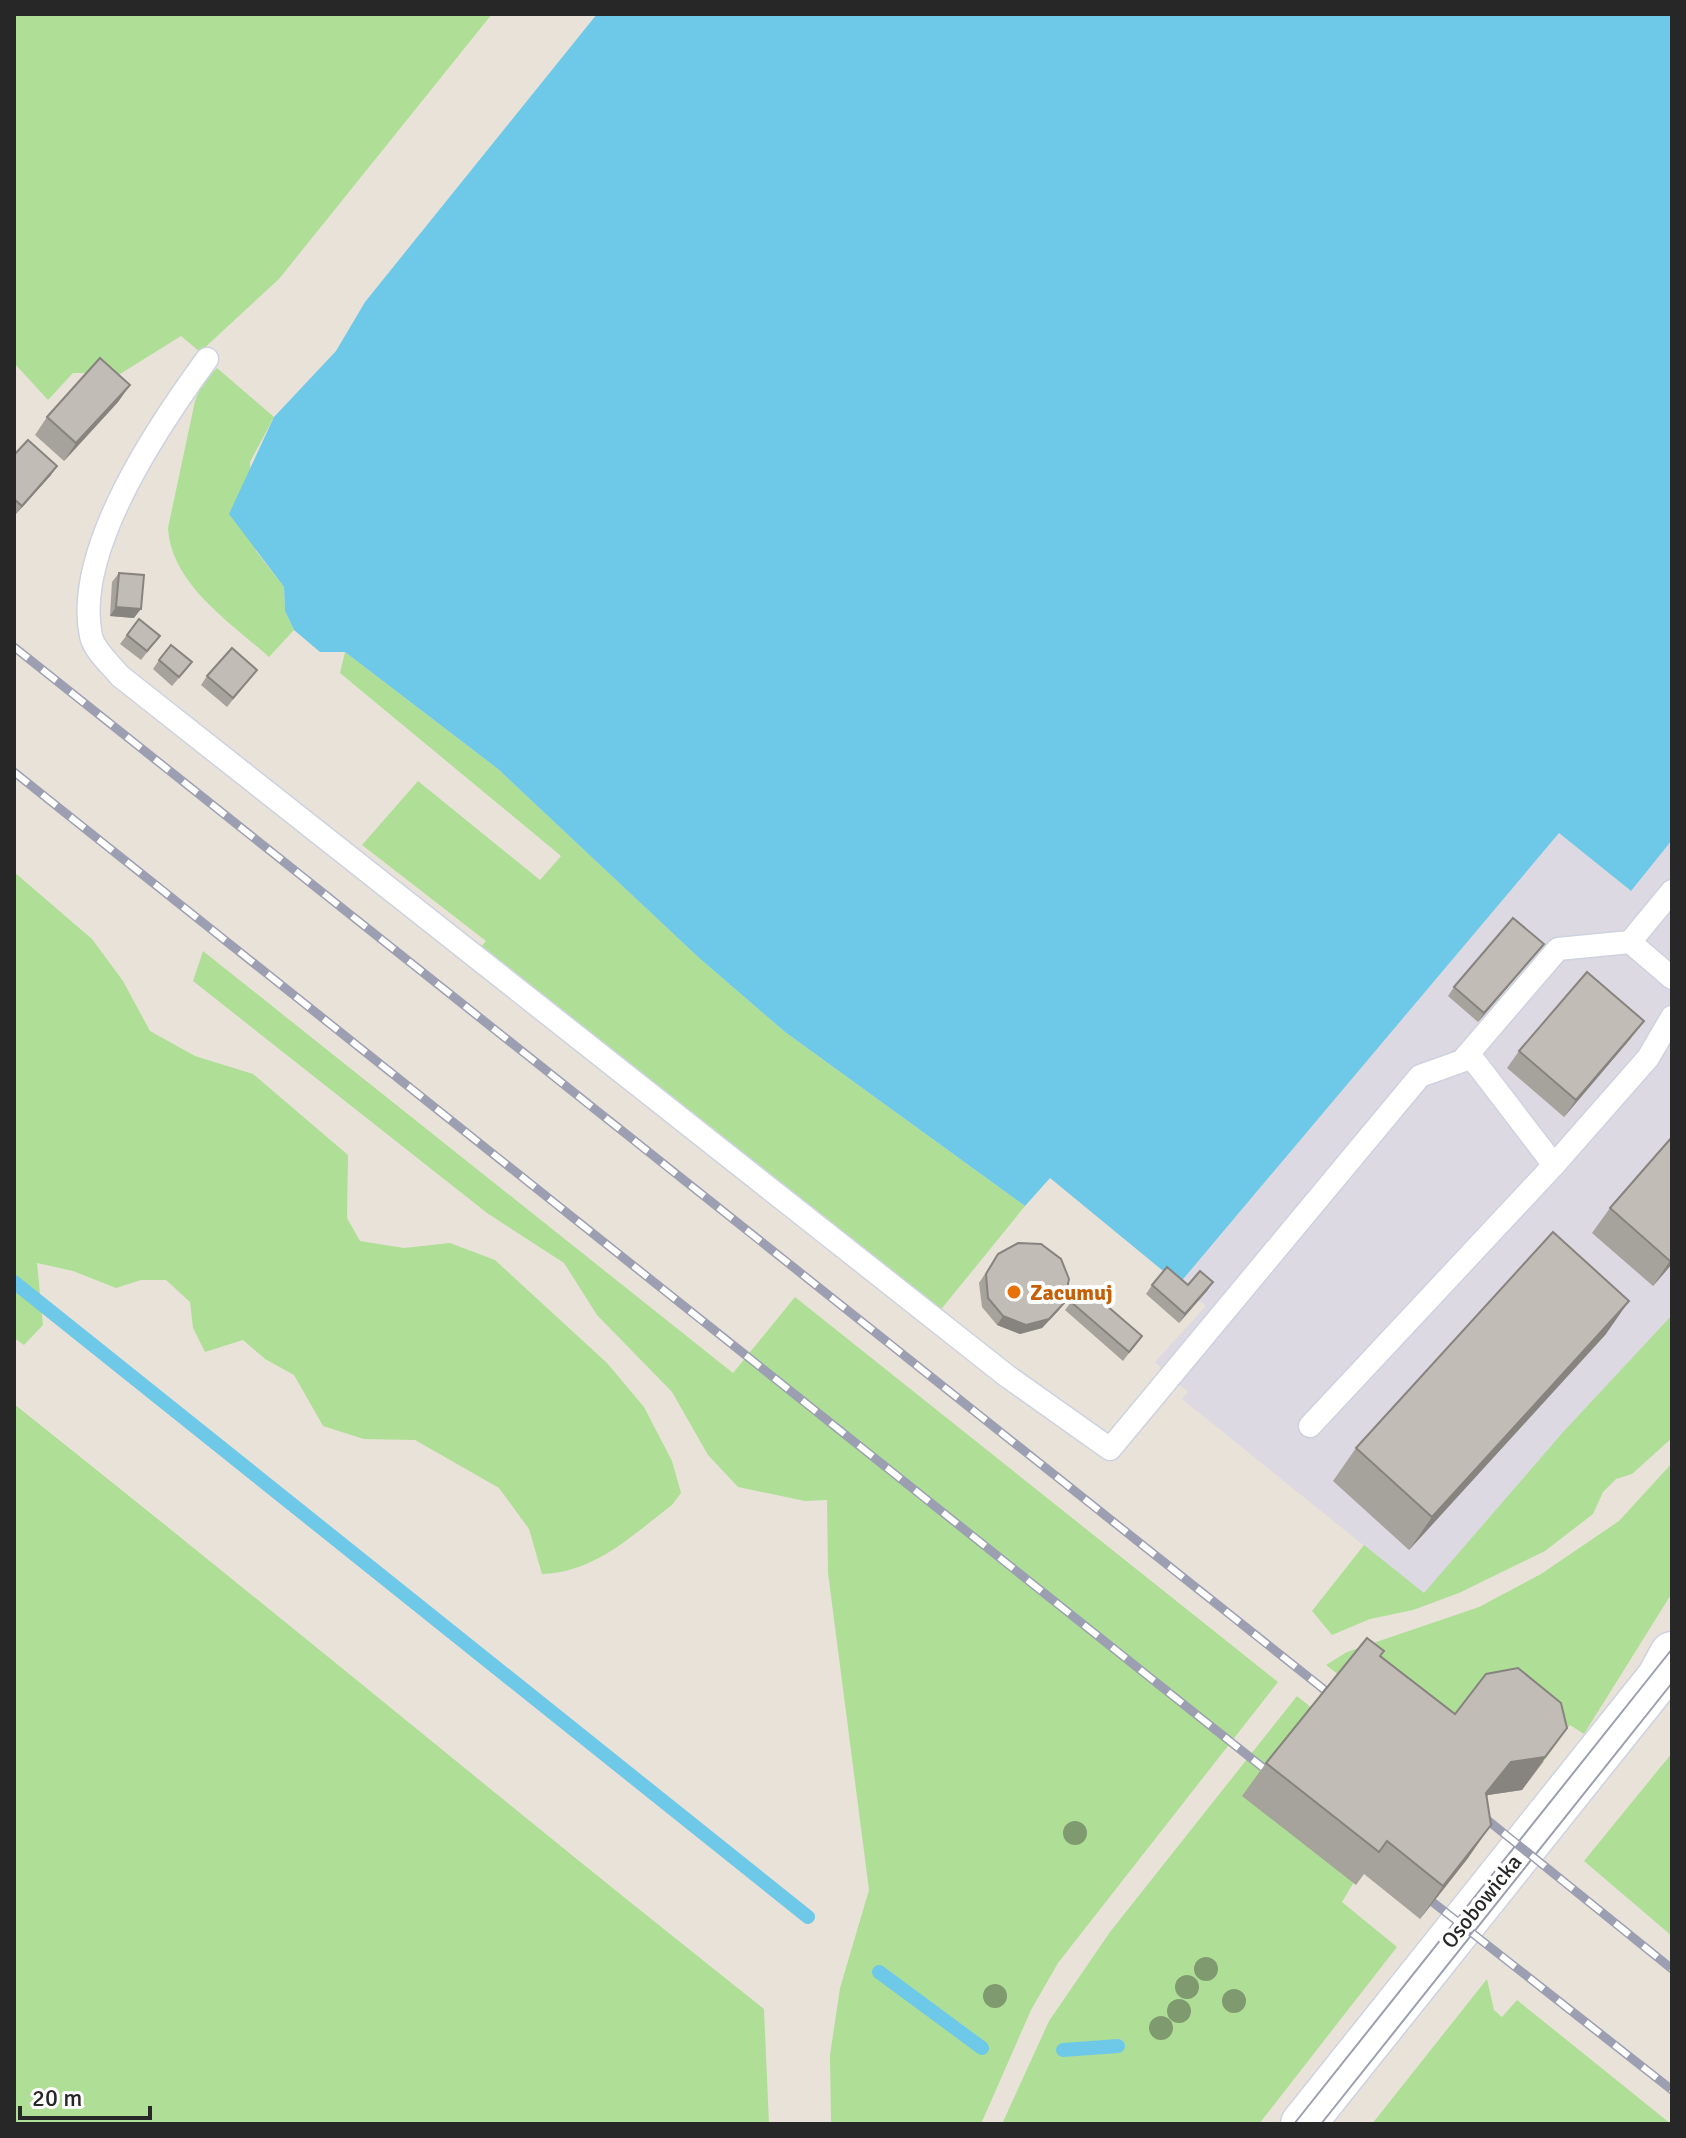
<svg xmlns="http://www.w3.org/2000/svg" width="1686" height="2138" viewBox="0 0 1686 2138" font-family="Signika,sans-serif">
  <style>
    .industrial { fill: #dcd9e2 }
    .green { fill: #afdf96 }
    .water { fill: #6ec9e9 }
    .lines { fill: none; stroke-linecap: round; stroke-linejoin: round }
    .stream { stroke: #6ec9e9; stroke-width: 14 }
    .service-casing { stroke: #ced2e0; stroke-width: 25 }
    .tertiary-casing { stroke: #ced2e0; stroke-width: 47 }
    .service { stroke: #fff; stroke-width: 22 }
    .tertiary { stroke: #fff; stroke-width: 44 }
    .tram { stroke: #9c9fb1; stroke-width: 2 }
    .rail-casing { stroke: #9c9fb1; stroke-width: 9 }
    .rail { stroke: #fff; stroke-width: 6; stroke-dasharray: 18; stroke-linecap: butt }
    .tree { fill: #809a70 }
    .wall { fill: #a6a29c }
    .shaded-wall { fill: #87847f }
    .building { fill: #c1bcb5; stroke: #87847f; stroke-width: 2 }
    .food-dot { fill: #e8710a; stroke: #fff; stroke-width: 3 }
    .labels { text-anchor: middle; stroke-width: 8; stroke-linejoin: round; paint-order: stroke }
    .food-label { font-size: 22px; font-weight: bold; fill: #c56008; stroke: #fff; text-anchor: start }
    .street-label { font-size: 22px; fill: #272727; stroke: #fff }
  </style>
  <rect width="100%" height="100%" fill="#e9e2d9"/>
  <path class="industrial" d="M1559 833 1630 891 1672 840V1315L1564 1431 1424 1594 1182 1399 1188 1392 1155 1362 1206 1306 1179 1284Z"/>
  <g class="green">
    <path d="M14 14H492L279 279 200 352 181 336 104 384 88 373H73L48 400 14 363Z"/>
    <path d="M217 368 274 417 250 462 256 551 284 587 285 611 294 630 269 657C230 622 171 584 168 528L195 401 202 383Z"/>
    <path d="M345 652 498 769 698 957 785 1032 1025 1206 939 1312 479 949 486 941 362 845 418 781 540 880 561 856 340 673Z"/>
    <path d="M14 872 92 939 123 981 150 1031 195 1056 253 1074 348 1155 347 1218 360 1241 404 1248 450 1243 495 1260 607 1363 644 1407 672 1461 681 1493 672 1505C631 1536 596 1572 542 1574L529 1529 499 1488 415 1440 364 1439 323 1426 294 1375 265 1359 243 1340 205 1352 193 1328 190 1302 166 1280H141L116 1288 73 1271 37 1263 43 1325 24 1345 14 1338Z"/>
    <path d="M203 951 733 1373 795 1297 1278 1682 1058 1963 1031 2010 981 2124H831L830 2055 840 1988 869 1890 828 1573 827 1500 805 1501 738 1487 708 1455 672 1392 597 1315 564 1263 487 1213 193 981Z"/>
    <path d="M1672 1315V1438L1632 1474 1616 1479 1603 1492 1593 1514 1545 1551 1459 1593 1413 1610 1370 1619 1332 1635 1312 1611 1364 1545 1424 1593 1564 1431Z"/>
    <path d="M14 1404C266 1604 512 1809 764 2009L769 2124H14Z"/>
    <path d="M1672 1463V1593L1584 1734 1570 1725 1544 1761 1538 1736 1432 1747 1326 1665 1347 1652 1479 1607 1541 1574 1619 1521Z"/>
    <path d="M1297 1696 1313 1709 1354 1882 1342 1902 1397 1947 1259 2124H1002L1049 2021 1110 1932Z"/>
    <path d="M1672 1753V1936L1584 1861Z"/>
    <path d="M1487 1979 1494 2010 1502 2017 1517 2000 1671 2124H1372Z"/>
  </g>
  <path class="water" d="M597 14H1672V840L1631 891 1559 833 1179 1284 1050 1178 1025 1206 785 1032 698 957 498 769 345 652H320L294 630 285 611 284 587 229 514 274 417 336 351 365 302Z"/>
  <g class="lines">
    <g class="stream">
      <path d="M14 1282 808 1917"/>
      <path d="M879 1972 982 2048"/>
      <path d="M1063 2050 1118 2046"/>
    </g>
    <defs>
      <g id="service">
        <path d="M207 359C158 426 73 551 91 636 94 650 111 665 120 676L1007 1376 1110 1449 1420 1076 1462 1061 1558 949 1630 942"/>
        <path d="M1672 891 1630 942 1672 978"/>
        <path d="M1469 1054 1554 1165"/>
        <path d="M1310 1426 1554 1165 1648 1058 1672 1017"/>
      </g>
      <path id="tertiary" d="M1303 2124 1659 1678 1672 1654"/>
    </defs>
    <use href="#service" class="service-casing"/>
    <use href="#tertiary" class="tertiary-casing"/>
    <use href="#service" class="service"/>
    <use href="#tertiary" class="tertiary"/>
    <g class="tram">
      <path d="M1294 2124 1672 1649"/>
      <path d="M1321 2124 1672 1683"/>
    </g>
    <defs>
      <g id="rail">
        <path d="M14 647 1341 1703"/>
        <path d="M14 772 1281 1782"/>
        <path d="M1475 1810 1672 1969"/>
        <path d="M1416 1889 1672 2090"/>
      </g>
    </defs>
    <use href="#rail" class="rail-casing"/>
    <use href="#rail" class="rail"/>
  </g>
  <g class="tree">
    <circle cx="1075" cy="1833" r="12"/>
    <circle cx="1206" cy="1969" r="12"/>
    <circle cx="1187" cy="1987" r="12"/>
    <circle cx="995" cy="1996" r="12"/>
    <circle cx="1234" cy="2001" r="12"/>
    <circle cx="1179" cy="2011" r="12"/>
    <circle cx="1161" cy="2028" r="12"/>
  </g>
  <g class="wall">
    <path d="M130 385 118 402 64 461 35 435 47 417Z"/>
    <path d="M14 455 51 475 15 515 14 514Z"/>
    <path d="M119 573 134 618 110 616 112 582Z"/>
    <path d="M139 619 160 636 141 660 120 644Z"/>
    <path d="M159 660 185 671 172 686 153 669Z"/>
    <path d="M257 670 227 707 201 685 207 676Z"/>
    <path d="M1544 944 1478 1022 1448 996 1454 987Z"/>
    <path d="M1631 1038 1564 1117 1507 1068 1519 1051Z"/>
    <path d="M1672 1137V1264L1653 1286 1592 1233 1610 1208Z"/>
    <path d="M998 1254 1064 1303 1058 1311 1042 1328 1020 1334 997 1325 982 1307 979 1283Z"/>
    <path d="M1213 1282 1179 1323 1146 1294 1152 1285H1188Z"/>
    <path d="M1071 1302 1142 1336 1123 1361 1065 1310Z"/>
    <path d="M1606 1334 1409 1550 1333 1481 1356 1448Z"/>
    <path d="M1381 1656 1455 1714 1544 1761 1522 1790 1488 1795 1486 1797 1468 1858 1420 1919 1364 1874 1356 1885 1242 1796 1266 1763Z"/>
  </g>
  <g class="shaded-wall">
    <path d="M130 385 118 402 64 461 76 443Z"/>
    <path d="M57 466 51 475 15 515 22 506Z"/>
    <path d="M116 607 141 609 134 618 110 616Z"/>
    <path d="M1544 944 1537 953 1478 1022 1484 1013Z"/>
    <path d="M1644 1021 1631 1038 1564 1117 1576 1100Z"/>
    <path d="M1672 1259V1264L1653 1286 1670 1261Z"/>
    <path d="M1213 1282 1207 1291 1179 1323 1185 1314Z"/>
    <path d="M1629 1301 1606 1334 1409 1550 1432 1517Z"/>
    <path d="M1064 1303 1058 1311 1042 1328 1020 1334 997 1325 1003 1316Z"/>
    <path d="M1567 1728 1522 1790 1488 1795 1462 1826 1486 1793 1511 1762Z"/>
    <path d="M1491 1825 1468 1858 1420 1919 1443 1886Z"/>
  </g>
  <g class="building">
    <path d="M100 358 130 385 76 443 47 417Z"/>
    <path d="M28 440 57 466 22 506 14 499V455Z"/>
    <path d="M119 573 144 575 141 609 116 607Z"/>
    <path d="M139 619 160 636 147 651 127 635Z"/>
    <path d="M171 645 192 662 179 677 159 660Z"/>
    <path d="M232 648 257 670 233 698 207 676Z"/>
    <path d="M1513 918 1544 944 1484 1013 1454 987Z"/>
    <path d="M1587 972 1644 1021 1576 1100 1519 1051Z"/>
    <path d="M1672 1137V1259L1670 1261 1610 1208Z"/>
    <path d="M1553 1232 1629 1301 1432 1517 1356 1448Z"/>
    <path d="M1018 1243 1041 1244 1061 1259 1069 1279 1064 1303 1049 1319 1026 1325 1003 1316 988 1298 986 1274 998 1254Z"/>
    <path d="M1167 1267 1188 1285 1200 1271 1213 1282 1185 1314 1152 1285Z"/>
    <path d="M1084 1286 1142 1336 1129 1352 1071 1302Z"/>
    <path d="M1367 1638 1384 1651 1380 1656 1455 1714 1486 1674 1518 1668 1561 1703 1567 1728 1545 1757 1511 1762 1486 1793 1491 1825 1443 1886 1387 1841 1379 1852 1266 1763Z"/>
  </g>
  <circle class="food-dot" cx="1014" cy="1292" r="8"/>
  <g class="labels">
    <g class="food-label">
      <text x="1030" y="1300">Zacumuj</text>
    </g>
    <g class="street-label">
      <text transform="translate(1481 1901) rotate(-51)" y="8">Osobowicka</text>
    </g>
  </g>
  <rect width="1686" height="2138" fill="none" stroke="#272727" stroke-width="32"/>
  <path d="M20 2106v12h130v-12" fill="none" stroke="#272727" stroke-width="4"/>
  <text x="32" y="2106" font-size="24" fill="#272727" stroke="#ffffff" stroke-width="6" paint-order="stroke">20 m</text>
</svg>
